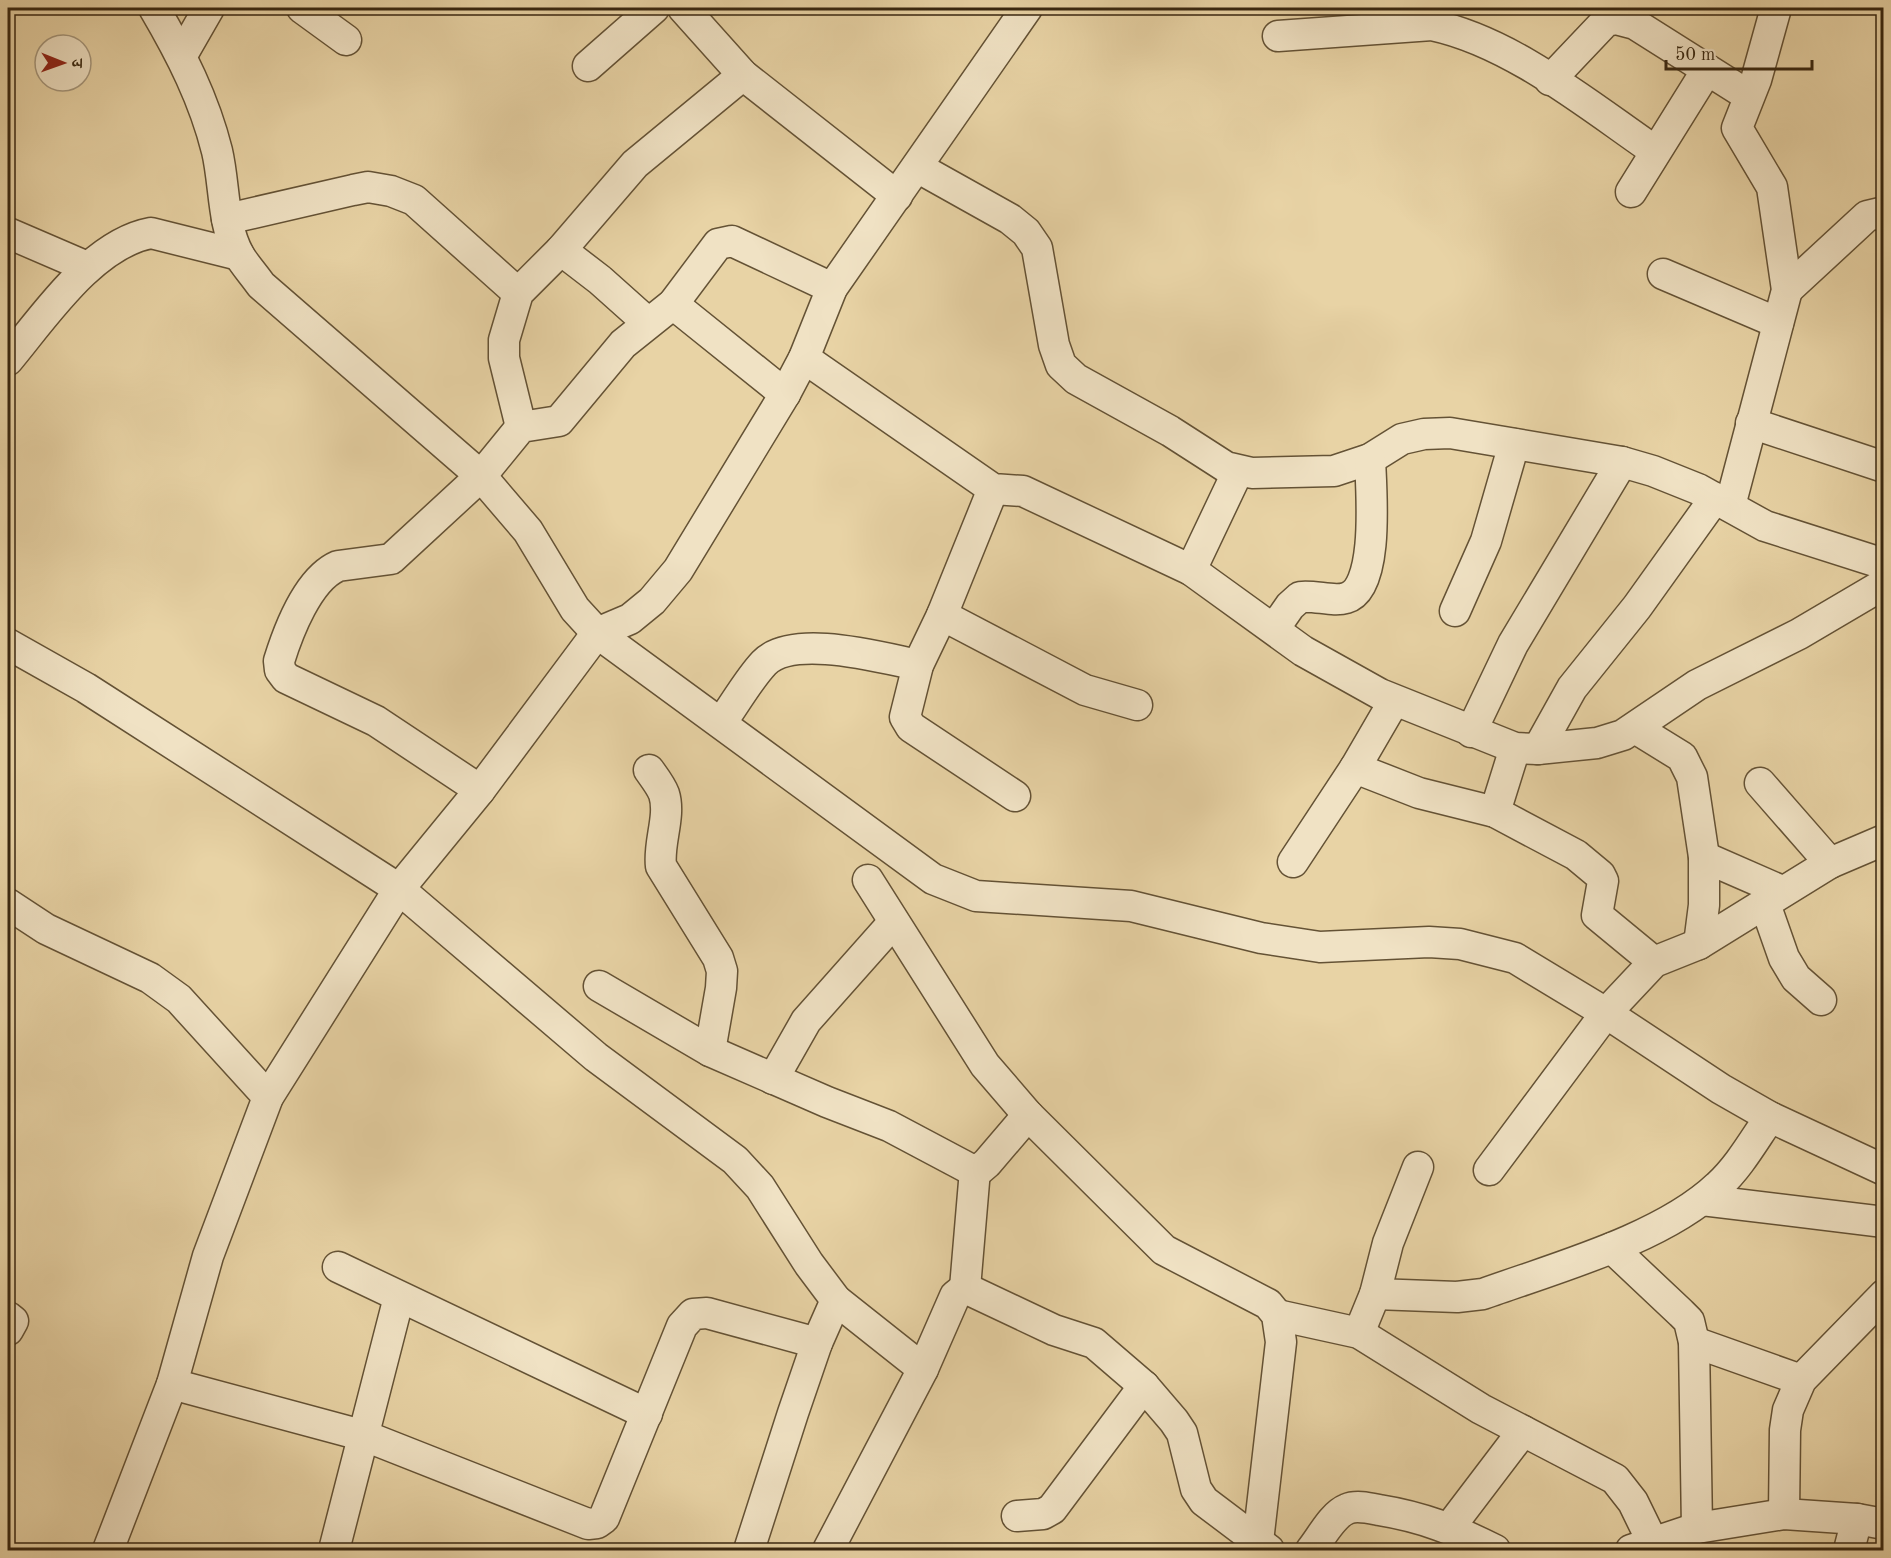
<svg xmlns="http://www.w3.org/2000/svg" width="1891" height="1558" viewBox="0 0 1891 1558" font-family="'Old Standard TT','Noto Serif Devanagari',serif">
  <style>
    .lines { fill: none; stroke-linecap: round; stroke-linejoin: round }
    .minor-casing { stroke: #645235; stroke-width: 33 }
    .minor { stroke: #f0e2c4; stroke-width: 30 }
  </style>
  <rect width="100%" height="100%" fill="#e8d3a5"/>
  <filter id="stains"><feTurbulence type="fractalNoise" baseFrequency=".00333" numOctaves="4"/><feColorMatrix values="0 0 0 0 .2 0 0 0 0 .09 0 0 0 0 .02 0 0 0 .5 -.17"/></filter>
  <radialGradient id="worn" r=".72"><stop offset=".6" stop-color="#630" stop-opacity="0"/><stop offset="1" stop-color="#630" stop-opacity=".3"/></radialGradient>
  <g class="lines">
    <defs>
      <g id="minor">
        <path d="M154 8C181 54 204 99 217 151 225 185 222 224 239 255 245 265 254 275 261 285L481 476 528 531 575 609 597 633 933 879 976 896 1131 906 1261 938 1320 947 1429 942 1460 944 1515 958 1606 1013 1721 1089 1770 1117 1884 1170"/>
        <path d="M302 8 346 40"/>
        <path d="M683 8 743 75 897 196"/>
        <path d="M1278 36 1432 25C1512 42 1588 105 1655 151"/>
        <path d="M182 55 209 8"/>
        <path d="M588 66 654 8"/>
        <path d="M1550 80 1606 21 1616 19 1635 24 1749 96"/>
        <path d="M917 167 1010 219 1026 232 1037 248 1054 345 1061 365 1076 379 1170 431 1226 467 1252 473 1334 471 1370 459 1402 439 1424 434 1450 433 1622 462 1653 471 1698 489 1765 526 1884 564"/>
        <path d="M1631 192 1707 70"/>
        <path d="M227 219 353 190 368 187 391 191 414 200 518 293"/>
        <path d="M8 233 87 267"/>
        <path d="M561 250 600 280 647 322"/>
        <path d="M1663 274 1778 323"/>
        <path d="M1787 290 1867 216 1884 212"/>
        <path d="M673 304 785 394"/>
        <path d="M804 358 993 489 1023 491 1191 570 1303 651 1380 694 1515 748 1538 749 1597 743 1623 735 1697 685 1799 634 1884 584"/>
        <path d="M8 360C44 317 92 244 151 233L239 255"/>
        <path d="M1751 423 1884 467"/>
        <path d="M521 427 504 358V340L518 293 561 250 635 164 743 75"/>
        <path d="M993 489 942 615 918 665 905 717 911 727 1015 796"/>
        <path d="M1730 506 1787 290 1772 187 1737 128 1756 80 1776 8"/>
        <path d="M1191 570 1238 471"/>
        <path d="M1455 611 1486 541 1514 444"/>
        <path d="M942 615 1085 690 1137 705"/>
        <path d="M1274 629 1290 606 1300 597C1315 595 1333 602 1346 598 1380 589 1371 488 1370 459"/>
        <path d="M8 644 86 688 399 889 596 1057 735 1160 760 1187 809 1264 836 1300 923 1369"/>
        <path d="M721 723C735 704 748 680 764 663 793 633 882 658 918 665"/>
        <path d="M1635 728 1682 757 1692 777 1704 857V905L1699 944"/>
        <path d="M1471 732 1513 644 1622 462"/>
        <path d="M1538 749 1572 688 1637 607 1715 498"/>
        <path d="M1355 768 1419 793 1495 812 1576 855 1600 875 1603 881 1597 915 1654 962"/>
        <path d="M649 770C654 777 661 786 664 794 671 816 658 843 661 866L718 958 722 971 721 988 710 1051"/>
        <path d="M1760 783 1830 863"/>
        <path d="M480 790 376 721 286 678 280 670 279 661C288 632 308 579 338 566L391 559 481 476 521 427 559 421 623 344 673 304 718 244 732 241 832 288"/>
        <path d="M1495 812 1515 748"/>
        <path d="M1704 857 1782 891"/>
        <path d="M1293 862 1355 768 1394 701"/>
        <path d="M868 880 985 1065 1028 1115 1164 1250 1268 1304 1277 1315 1281 1342 1257 1550"/>
        <path d="M8 904 46 929 150 978 179 999 268 1097"/>
        <path d="M1765 904 1784 958 1796 978 1821 1000"/>
        <path d="M599 986 710 1051 827 1102 889 1126 970 1169H980L987 1163 1028 1115"/>
        <path d="M773 1079 806 1021 893 923"/>
        <path d="M1489 1170 1606 1013 1654 962 1699 944 1830 863 1884 840"/>
        <path d="M1702 1200 1884 1222"/>
        <path d="M1612 1248 1681 1313 1689 1321 1694 1342 1697 1528"/>
        <path d="M338 1267 647 1414"/>
        <path d="M965 1288 975 1170"/>
        <path d="M1375 1294 1457 1297 1483 1294C1555 1268 1662 1239 1718 1186 1739 1167 1754 1140 1770 1117"/>
        <path d="M1277 1315 1359 1333 1481 1409 1615 1479 1633 1502 1653 1543"/>
        <path d="M8 1317 13 1321 8 1330"/>
        <path d="M1359 1333 1375 1294 1388 1243 1418 1167"/>
        <path d="M1694 1342 1801 1380"/>
        <path d="M172 1384 365 1436 588 1524 597 1523 604 1518 682 1326 693 1314 707 1313 817 1343"/>
        <path d="M1784 1514 1785 1430 1788 1410 1801 1380 1884 1295"/>
        <path d="M1017 1516 1043 1514 1052 1509 1144 1386"/>
        <path d="M1450 1527 1523 1431"/>
        <path d="M108 1550 172 1384 208 1256 268 1097 399 889 480 790 597 633 630 619 652 601 678 570 785 394 804 358 832 288 1027 8"/>
        <path d="M334 1550 399 1297"/>
        <path d="M749 1550 793 1413 817 1343 836 1300"/>
        <path d="M828 1550 923 1369 955 1296 965 1288 1054 1330 1094 1343 1144 1386 1174 1421 1182 1433 1196 1489 1204 1501 1269 1550"/>
        <path d="M1311 1550C1321 1538 1332 1515 1347 1509 1356 1505 1369 1508 1379 1510 1423 1517 1455 1530 1495 1550"/>
        <path d="M1631 1550 1697 1528 1784 1514 1857 1519 1884 1524"/>
        <path d="M1849 1550 1857 1519"/>
      </g>
    </defs>
    <use href="#minor" class="minor-casing"/>
    <use href="#minor" class="minor"/>
  </g>
  <rect width="1891" height="1558" fill="none" stroke="#e8d3a5" stroke-width="30"/>
  <rect x="9" y="9" width="1873" height="1540" fill="none" stroke="#382710" stroke-width="3"/>
  <rect x="15" y="15" width="1861" height="1528" fill="none" stroke="#382710" stroke-width="1.5"/>
  <g transform="translate(63 63) rotate(91)"><circle r="28" fill="#f0e2c4" stroke="#a6977c" stroke-width="1.5"/>
  <path d="M0-4.5L10 22L0 15L-10 22Z" fill="#8f2418"/>
  <text y="-9" font-size="16" font-weight="bold" text-anchor="middle" fill="#382710">उ</text>
  </g>
  <path d="M1666 60v9h146v-9" fill="none" stroke="#382710" stroke-width="3"/>
  <text x="1675" y="60" font-size="18" fill="#382710" stroke="#f0e2c4" stroke-width="4.5" paint-order="stroke">50 m</text>
  <rect width="100%" height="100%" filter="url(#stains)"/>
  <rect width="100%" height="100%" fill="url(#worn)"/>
</svg>
